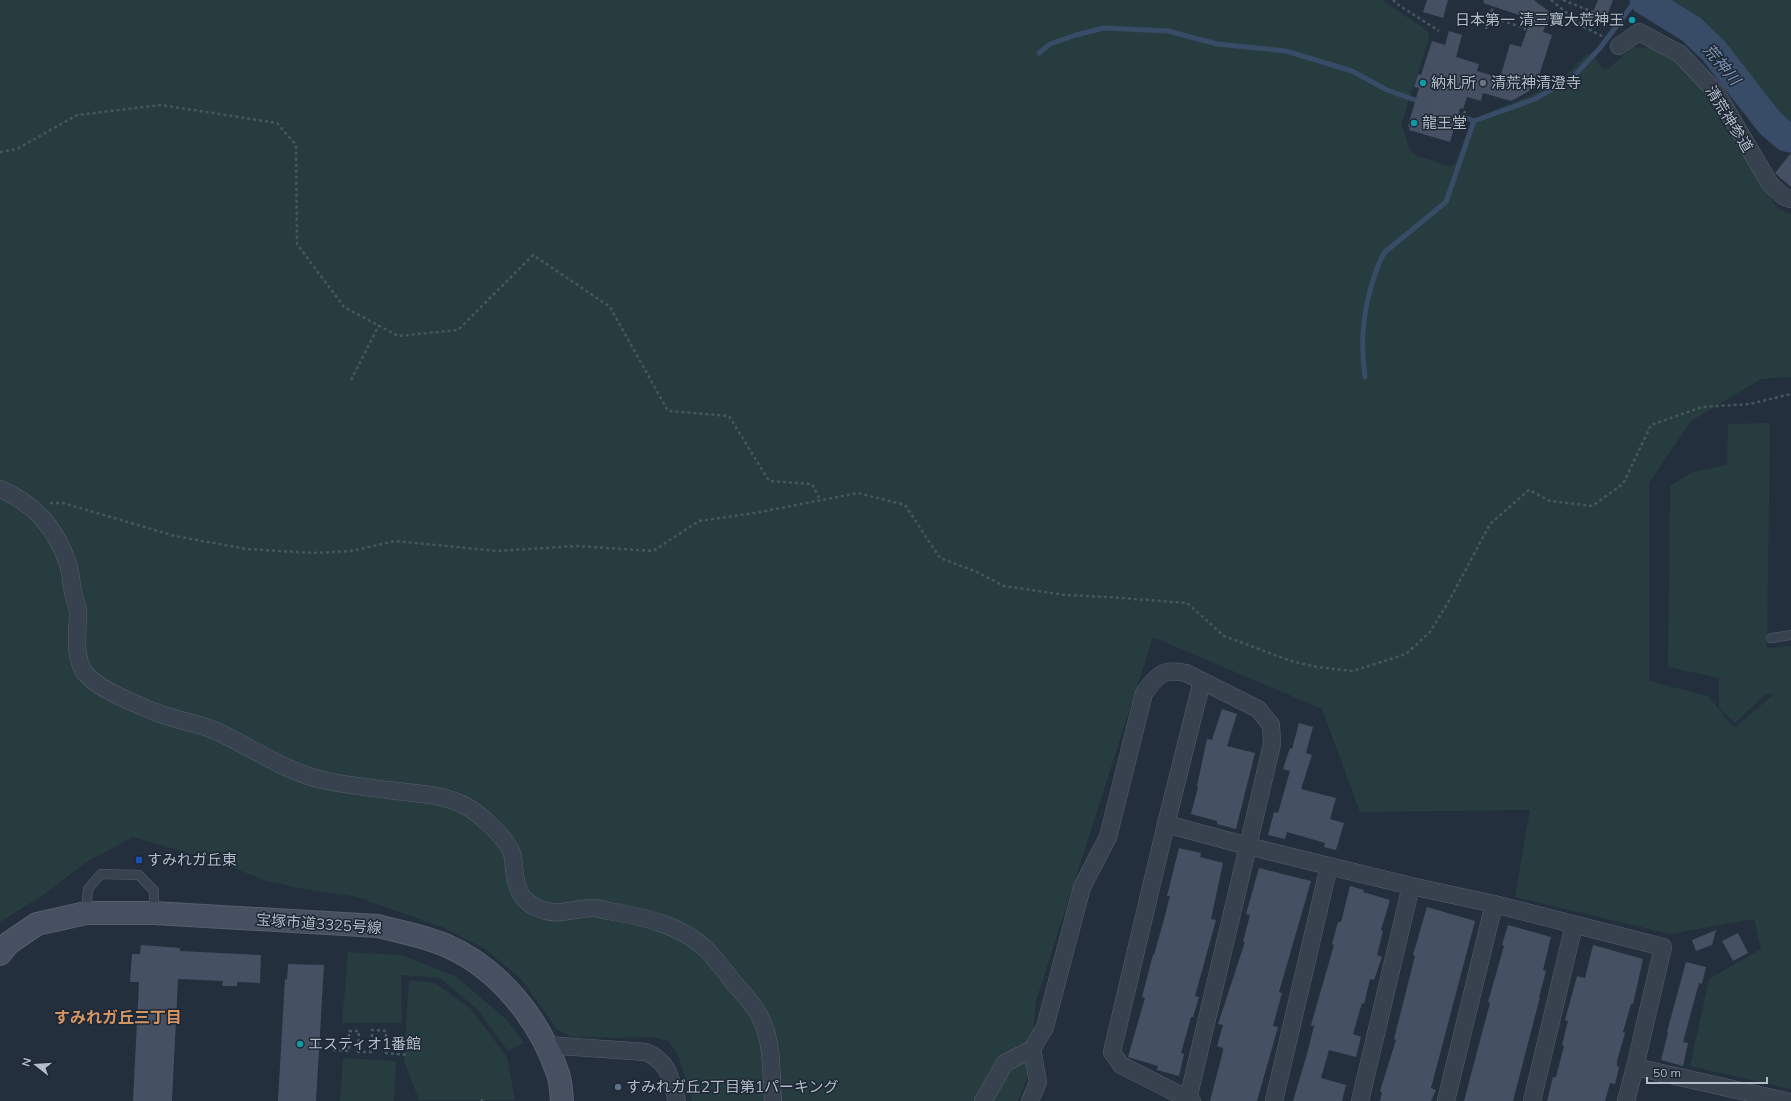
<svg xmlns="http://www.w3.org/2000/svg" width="1791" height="1101" viewBox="0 0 1791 1101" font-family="Mulish,'Noto Sans JP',sans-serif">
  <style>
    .green { fill: #263c3f }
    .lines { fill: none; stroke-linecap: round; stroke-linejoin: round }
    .stream { stroke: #394c67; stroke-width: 5 }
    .river { stroke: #394c67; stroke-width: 29 }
    .building { fill: #455162 }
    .lane-casing { stroke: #565f6c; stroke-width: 10 }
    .street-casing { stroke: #565f6c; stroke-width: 18 }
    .secondary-casing { stroke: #565f6c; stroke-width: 24 }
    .path { stroke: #44595c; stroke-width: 2.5; stroke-dasharray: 3 3; stroke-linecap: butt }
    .lane { stroke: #38414e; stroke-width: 9 }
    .street { stroke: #38414e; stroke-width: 17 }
    .secondary { stroke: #465061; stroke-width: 22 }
    .culture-dot { fill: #0f9aa8; stroke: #1d2633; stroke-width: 1.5 }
    .worship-dot { fill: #6b7280; stroke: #1d2633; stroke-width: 1.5 }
    .transit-dot { fill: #1a4fb4; stroke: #1d2633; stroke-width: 1.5 }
    .service-dot { fill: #5c6f8a; stroke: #1d2633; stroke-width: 1.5 }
    .labels { text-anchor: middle; stroke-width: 3; stroke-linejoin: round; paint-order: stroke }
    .poi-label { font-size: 15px; fill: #b4bcc9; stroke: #1d2633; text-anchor: start }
    .street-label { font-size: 15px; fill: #b4bcc9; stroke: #1d2633 }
    .water-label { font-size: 16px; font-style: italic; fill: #7c92b1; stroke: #1d2633 }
    .neighbourhood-label { font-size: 16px; font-weight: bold; fill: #d59563; stroke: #1d2633 }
  </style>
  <rect width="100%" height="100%" fill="#242f3e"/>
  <g class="green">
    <path d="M0 0H1382L1428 31 1429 38 1402 122V126L1410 150 1415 155 1448 166 1455 164 1471 120 1538 92 1566 75 1587 54 1592 55 1603 68 1608 69 1633 47 1652 48 1675 59 1709 96 1719 111V119L1777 208 1791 214V377L1761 379 1691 421 1649 483V681L1708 696 1734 728 1774 694 1765 695 1735 723 1719 708V678L1668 667 1670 486 1692 472 1727 465 1728 424 1770 423 1767 648 1791 646V1089L1690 1066 1709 979 1761 949 1754 919 1670 934 1515 897 1530 810 1360 812 1322 709 1153 637 1036 1001 1029 1074 1018 1101H692L678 1054 668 1041 653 1037 619 1038 571 1037 557 1029 521 979 485 949 442 927 357 897 304 889 266 881 222 863 133 837 85 863 45 894 0 922Z"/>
    <path d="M1655 0H1791V131C1760 115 1741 71 1717 45 1700 26 1677 12 1655 0Z"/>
    <path d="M348 952 401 955 455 976 506 1019 524 1043 508 1051 477 1009 440 978 401 975 402 1023H342Z"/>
    <path d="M409 980 435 983 471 1009 507 1057 515 1100H419L404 1061Z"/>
    <path d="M343 1058 396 1061 394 1101H340Z"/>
  </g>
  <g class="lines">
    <g class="stream">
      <path d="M1039 53 1050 44 1076 35 1104 28 1168 31 1217 44 1286 51 1352 71 1387 90 1421 102"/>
      <path d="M1453 113 1474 121 1535 99 1573 77 1600 48 1636 0"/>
      <path d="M1365 377C1360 341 1363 311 1374 277 1377 268 1380 259 1385 252L1446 202 1474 121"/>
    </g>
    <path class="river" d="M1644 0 1691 29 1713 50 1770 123 1786 137 1791 138"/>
  </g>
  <g class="building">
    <path d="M1427 0H1448L1443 18 1423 12Z"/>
    <path d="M1484 0H1534L1551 13 1543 32 1552 35 1535 88 1511 101 1483 93 1481 101 1467 97 1463 109 1460 108 1450 142 1409 130 1410 127 1408 126 1419 88 1414 87 1418 74 1421 75 1432 41 1445 45 1449 31 1462 35 1456 57 1479 64 1477 71 1500 78 1510 44 1521 47 1531 19 1483 3Z"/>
    <path d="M1598 0H1613L1604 24 1590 19Z"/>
    <path d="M1791 153V187L1775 173Z"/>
    <path d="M1222 709 1237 714 1227 746 1255 753 1236 829 1217 824V821L1191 814 1198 787 1197 786 1207 739 1212 740Z"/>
    <path d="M1299 723 1313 727 1306 753 1312 755 1301 789 1336 798 1330 819 1344 823 1336 850 1324 847 1325 843 1287 832 1285 839 1268 835 1274 812 1278 813 1290 771 1283 769 1290 748 1292 749Z"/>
    <path d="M1179 848 1201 853 1200 857 1223 863 1211 919 1216 920 1195 996 1199 997 1193 1017H1191L1181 1053 1184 1054 1179 1076 1157 1070 1158 1066 1128 1057 1145 998 1142 997 1153 955H1154L1163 923 1170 896H1167Z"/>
    <path d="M1259 868 1311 881 1279 992 1282 993 1273 1026 1278 1027 1257 1101H1210L1223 1051V1048L1217 1046 1223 1025 1218 1024 1245 942H1243L1250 915 1246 914Z"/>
    <path d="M1350 886 1364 890 1363 892 1390 900 1381 930 1383 931 1377 955 1382 957 1374 980 1370 979 1364 1004 1362 1003 1353 1034 1361 1037 1356 1057 1329 1050 1321 1078 1346 1085 1342 1101H1293L1307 1054 1314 1026 1311 1025 1334 945 1332 944 1338 922H1341Z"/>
    <path d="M1427 907 1475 921 1431 1088 1436 1090 1431 1101H1380L1382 1092 1380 1091 1396 1040 1394 1039 1415 956 1413 955Z"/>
    <path d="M1508 925 1551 937 1543 970 1546 971 1539 997H1540L1513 1101H1464L1490 1003 1488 1002 1504 946 1502 945Z"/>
    <path d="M1716 930 1712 945 1696 951 1692 940Z"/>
    <path d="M1738 933 1748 953 1733 961 1722 941Z"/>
    <path d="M141 945 180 948V951L261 955 260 983 237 982V986H222L223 981 178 979 172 1101H133L139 982H130L132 954H140Z"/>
    <path d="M1593 945 1643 959 1633 1004H1631L1623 1032 1625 1033 1617 1061V1066L1619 1067 1615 1084 1610 1083 1605 1101H1547L1553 1077H1556L1564 1046 1562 1045 1568 1021 1565 1020 1577 976 1585 978Z"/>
    <path d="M1686 962 1706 967 1702 984 1699 983 1683 1042 1688 1043 1683 1066 1661 1060 1668 1033 1667 1032Z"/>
    <path d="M288 964 324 965 316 1101H278L285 979 287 980Z"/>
  </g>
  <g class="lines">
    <defs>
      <g id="lane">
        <path d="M1771 638 1791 635"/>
        <path d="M86 913 88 889 101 874 139 875 154 891V913"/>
      </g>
      <g id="street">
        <path d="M1619 46 1639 32 1680 54 1716 92 1770 184 1783 196 1791 199"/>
        <path d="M0 489C35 504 56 528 68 564 71 573 71 583 73 592 74 599 78 606 78 613 78 633 73 656 85 673 98 689 133 703 153 711 173 720 196 722 216 731 253 748 287 773 327 781 352 786 379 789 405 792 425 794 445 796 464 805 479 813 504 836 511 851 514 857 513 862 514 868 516 889 521 903 543 910 559 916 576 908 593 908 598 908 604 910 609 911 644 917 679 924 706 949 716 959 725 972 734 983 743 994 756 1006 761 1019 773 1043 771 1074 773 1101"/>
        <path d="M1166 824 1112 1052 1121 1065 1192 1101"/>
        <path d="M546 1045 646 1052C670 1063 670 1078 677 1101"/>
        <path d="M1188 1099 1248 846 1166 824 1202 681"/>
        <path d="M983 1101 1005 1063 1032 1049 1045 1027 1082 887 1108 837 1144 693C1158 675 1162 668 1186 673L1258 709 1271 725 1272 744 1248 846 1329 866"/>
        <path d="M1030 1101 1038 1082 1032 1049"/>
        <path d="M1274 1101 1329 866 1411 886"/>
        <path d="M1360 1101 1411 886 1494 904 1663 947 1635 1067"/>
        <path d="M1446 1101 1494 904"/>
        <path d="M1532 1101 1574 925"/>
        <path d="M1626 1101 1635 1067 1786 1101"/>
      </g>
      <path id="secondary" d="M0 954 9 943 37 924 86 913H154L378 926C400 932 424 936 445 945 499 968 540 1020 558 1074 561 1082 561 1092 562 1101"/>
    </defs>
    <use href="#lane" class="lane-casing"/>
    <use href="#street" class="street-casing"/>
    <use href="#secondary" class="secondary-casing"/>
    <g class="path">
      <path d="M1393 0 1397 4 1439 31"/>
      <path d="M1551 0 1584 27 1606 38"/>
      <path d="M1563 0 1593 12"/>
      <path d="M1490 17 1525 28 1524 32"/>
      <path d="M1607 17 1623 25"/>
      <path d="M1486 29 1495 0"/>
      <path d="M1526 34 1534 36"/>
      <path d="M1435 116 1440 102"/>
      <path d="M1461 125 1465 111"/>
      <path d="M0 152 17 149 77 115 161 105 277 123 296 145 297 244 344 307 398 336 458 330 533 255 610 307 668 411 729 416 769 481 812 484 820 500"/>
      <path d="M351 380 379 325"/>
      <path d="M50 503H63L175 536 247 549 313 553 351 551 395 541 497 551 576 546 653 551 699 521 755 513 858 493 905 505 940 558 977 572 1004 586 1065 595 1108 597 1187 603 1224 636 1291 661 1317 667 1353 671 1406 654 1430 632 1449 601 1490 524 1529 490 1550 501 1592 506 1623 484 1651 425 1702 407 1750 404 1791 394"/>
      <path d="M333 1050 349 1051V1031H359L358 1052H372V1030L386 1031V1053L409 1055"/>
      <path d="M482 1101V1099"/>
    </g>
    <use href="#lane" class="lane"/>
    <use href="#street" class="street"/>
    <use href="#secondary" class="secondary"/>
  </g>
  <g class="culture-dot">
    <circle cx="1632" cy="20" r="4"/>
    <circle cx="1423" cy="83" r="4"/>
    <circle cx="1414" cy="123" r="4"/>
    <circle cx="300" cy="1044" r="4"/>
  </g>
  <circle class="worship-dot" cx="1483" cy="83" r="4"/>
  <rect class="transit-dot" x="135" y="856" width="8" height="8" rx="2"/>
  <circle class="service-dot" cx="618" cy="1087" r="4"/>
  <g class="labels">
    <g class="poi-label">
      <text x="1624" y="25" text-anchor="end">日本第一 清三寶大荒神王</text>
      <text x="1431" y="88">納札所</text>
      <text x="1491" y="88">清荒神清澄寺</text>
      <text x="1422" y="128">龍王堂</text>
      <text x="147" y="865">すみれガ丘東</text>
      <text x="308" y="1049">エスティオ1番館</text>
      <text x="626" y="1092">すみれガ丘2丁目第1パーキング</text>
    </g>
    <g class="street-label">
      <text transform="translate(1729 119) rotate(58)" y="5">清荒神参道</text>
      <text transform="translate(319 924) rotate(4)" y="5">宝塚市道3325号線</text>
    </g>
    <g class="water-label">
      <text transform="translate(1722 64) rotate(50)" y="6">荒神川</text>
    </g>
    <g class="neighbourhood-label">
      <text x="118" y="1023">すみれガ丘三丁目</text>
    </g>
  </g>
  <g transform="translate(36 1065) rotate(287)" stroke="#1d2633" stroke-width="3" paint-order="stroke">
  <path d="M0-3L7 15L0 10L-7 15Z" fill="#b4bcc9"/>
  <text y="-6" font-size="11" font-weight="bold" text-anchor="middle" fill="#b4bcc9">N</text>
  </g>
  <path d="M1647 1077v6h120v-6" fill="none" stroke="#b4bcc9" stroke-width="2"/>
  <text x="1653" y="1077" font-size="12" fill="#b4bcc9" stroke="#1d2633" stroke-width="3" paint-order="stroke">50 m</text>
</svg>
